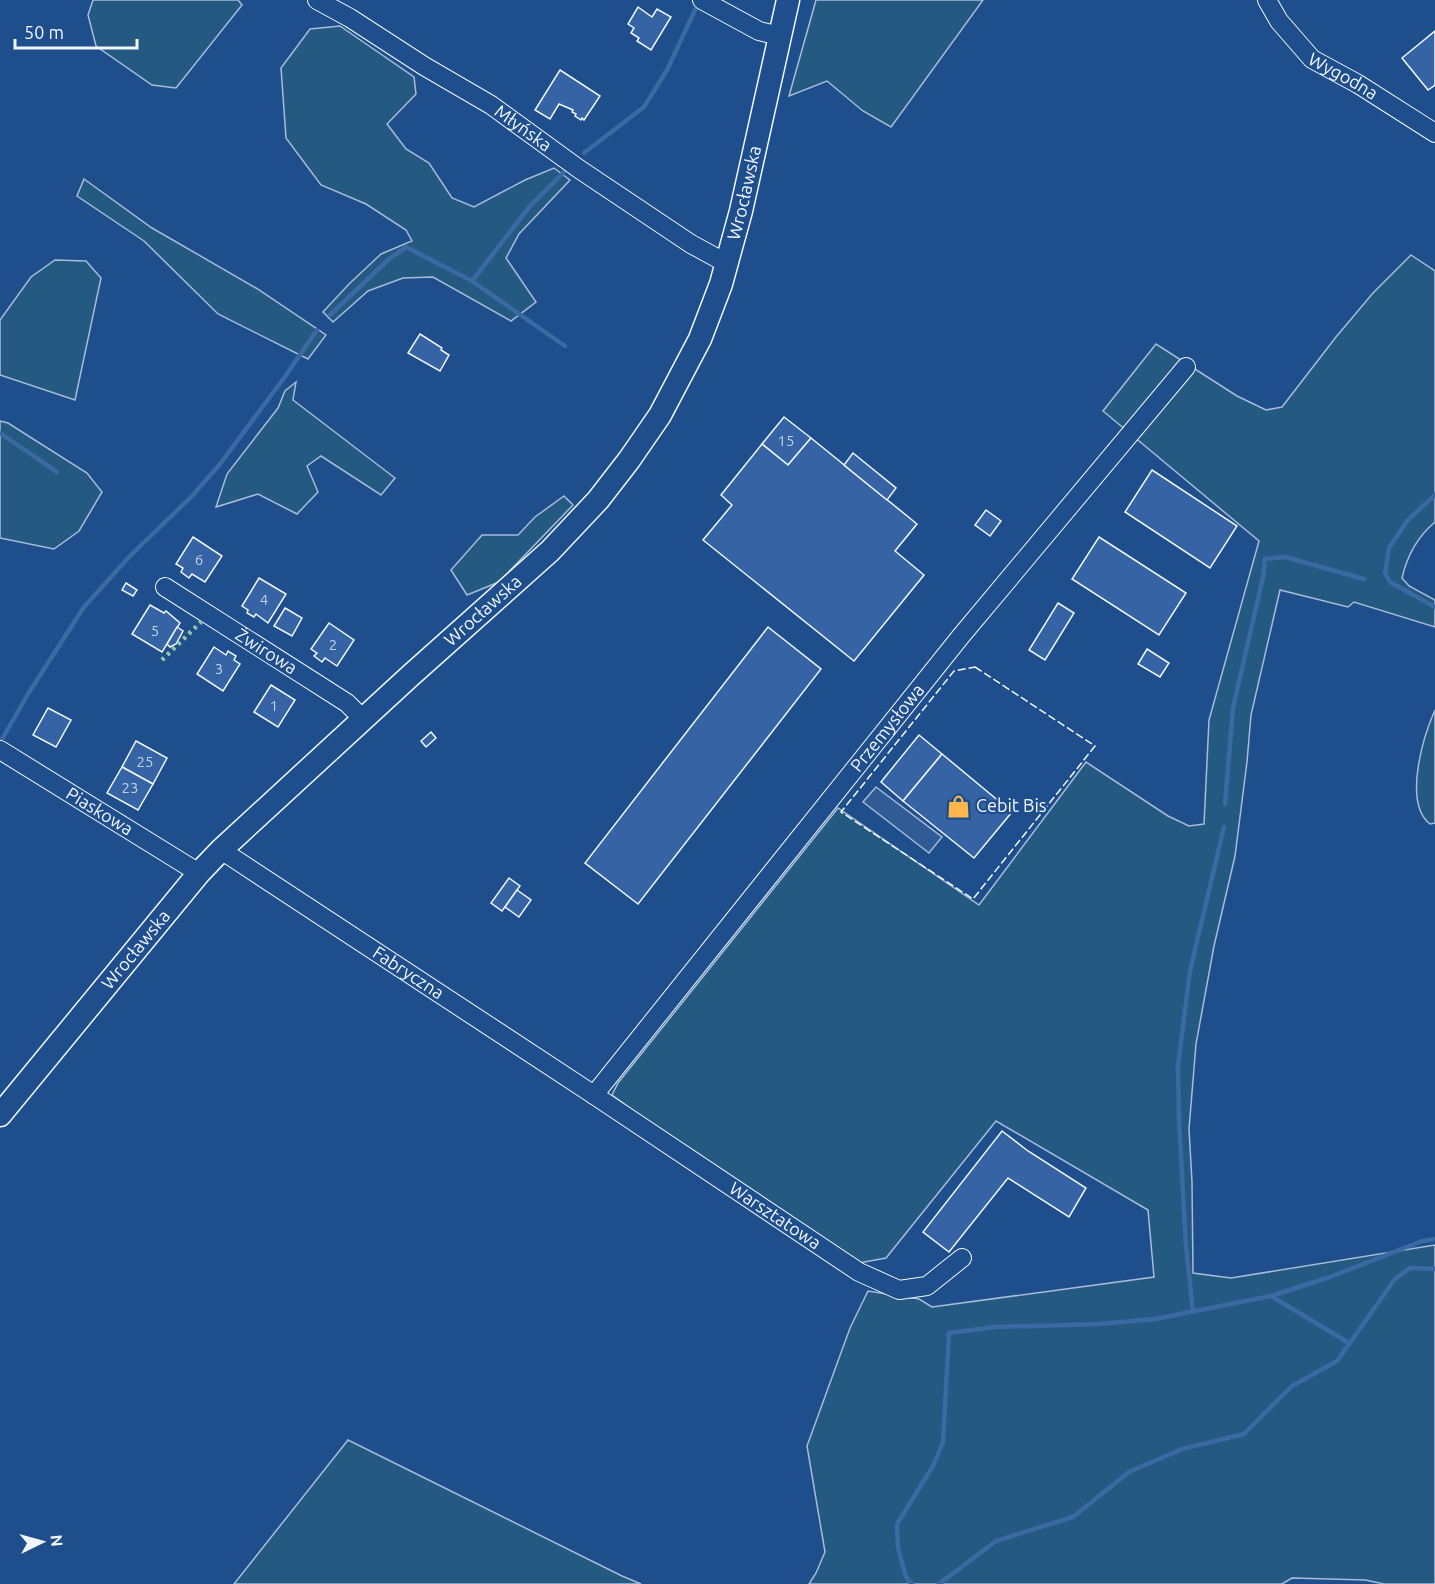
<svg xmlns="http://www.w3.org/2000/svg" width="1435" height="1584" viewBox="0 0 1435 1584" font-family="Ubuntu,sans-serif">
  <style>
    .green { fill: #245a82; stroke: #a8bbd7; stroke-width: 1.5 }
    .parking { fill: #305b95; stroke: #a8bbd7; stroke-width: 1.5 }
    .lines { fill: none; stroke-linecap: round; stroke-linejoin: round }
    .stream { stroke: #3b69a3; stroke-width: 4.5 }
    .building { fill: #3563a3; stroke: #f2f6ff; stroke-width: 1.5 }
    .minor-casing { stroke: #f2f6ff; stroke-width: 20 }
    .major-casing { stroke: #f2f6ff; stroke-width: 25 }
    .minor { stroke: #1f4e8c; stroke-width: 18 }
    .major { stroke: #1f4e8c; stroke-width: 22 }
    .hedge { stroke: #97c8a6; stroke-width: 4.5; stroke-dasharray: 3 4.5; stroke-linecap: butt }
    .fence { stroke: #f2f6ff; stroke-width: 1.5; stroke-dasharray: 8 3; stroke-linecap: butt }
    .labels { text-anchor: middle; stroke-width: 4.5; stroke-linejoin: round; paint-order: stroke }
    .number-label { font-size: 15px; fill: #c3d1e8 }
    .street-label { font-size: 18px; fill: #f2f6ff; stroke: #1f4e8c }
    .poi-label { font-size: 18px; fill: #f2f6ff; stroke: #1f4e8c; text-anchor: start }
  </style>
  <rect width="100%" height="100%" fill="#1f4e8c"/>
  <g class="green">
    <path d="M93 0H238L242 5 176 88 152 85 96 46 88 15Z"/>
    <path d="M816 0H983L891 127 863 111 827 81 789 96Z"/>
    <path d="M340 26 414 77 416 94 387 124 406 149 429 163 452 198 474 207 525 180 554 168 570 180 519 234 506 258 536 302 511 321 433 277 403 278 368 291 333 322 323 312 349 284 381 254 412 241 406 230 366 204 321 185 286 138 281 68 310 29Z"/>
    <path d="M84 179 152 228 256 288 326 335 308 359 218 314 144 241 77 196Z"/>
    <path d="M1411 255 1435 271V522C1417 537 1407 556 1402 578L1409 586 1435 600V627L1354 602 1348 607 1280 590 1251 715 1247 762 1235 856 1214 946 1196 1044 1189 1129 1192 1182 1193 1273 1231 1278 1435 1245V1584H1384L1365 1580 1292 1578 1282 1584H809L816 1573 825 1552 807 1446 850 1328 868 1291 919 1299 932 1307 1154 1277 1148 1210 996 1121 886 1258 859 1263 642 1117 612 1095 618 1083 838 808 979 905 1086 762 1168 816 1189 826 1204 824 1209 720 1259 541 1103 411 1156 344 1237 396 1266 410 1282 407 1336 337 1373 293Z"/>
    <path d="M55 260 86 261 101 278 75 400 0 375V320L31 277Z"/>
    <path d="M296 382 293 400 395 478 381 495 321 456 307 466 318 492 297 514 258 494 216 507 227 474 278 408 285 391Z"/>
    <path d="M0 421 8 423 87 473 102 492 79 531 54 549 0 538Z"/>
    <path d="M564 496 573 505 499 582 467 595 451 570 482 535H518L535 517Z"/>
    <path d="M1435 710V823L1430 824C1403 803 1423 737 1435 710Z"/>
    <path d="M348 1440 622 1576 641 1584H234Z"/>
  </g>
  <path class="parking" d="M876 787 942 837 929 853 863 802Z"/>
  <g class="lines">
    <g class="stream">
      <path d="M584 153 644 107 667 70 697 6"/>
      <path d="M472 281 530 206 565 171"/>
      <path d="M330 315 389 259 406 247 472 281 565 346"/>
      <path d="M0 433 57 472"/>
      <path d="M1435 495 1407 521 1389 548 1385 573 1390 582 1435 607"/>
      <path d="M1 741 28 694 84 607 129 557 193 495 220 464 284 378 317 330"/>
      <path d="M1225 804 1233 708 1263 577 1265 559 1285 557 1364 579"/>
      <path d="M1271 1296 1330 1277 1422 1241 1435 1239"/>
      <path d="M1193 1312 1186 1246 1179 1120 1178 1066 1190 971 1224 827"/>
      <path d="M912 1584 906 1577 898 1548 897 1524 933 1466 943 1442 949 1333 995 1327 1098 1324 1155 1319 1271 1296 1349 1343"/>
      <path d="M939 1584 996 1541 1073 1517 1129 1472 1182 1449 1244 1434 1292 1386 1337 1361 1395 1279 1410 1268 1435 1269"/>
    </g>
  </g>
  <g class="building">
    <path d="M638 7 652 17 657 9 671 17 651 50 637 41 639 38 631 33 634 28 628 24Z"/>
    <path d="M1435 31V85L1428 90 1402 58Z"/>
    <path d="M560 70 600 96 584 120 582 118 581 120 575 116 576 114 572 112 573 110 559 104 550 119 535 110Z"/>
    <path d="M420 334 442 348 441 350 449 355 440 371 408 353Z"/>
    <path d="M784 417 811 438 788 465 762 444Z"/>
    <path d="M811 438 917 524 895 551 924 575 854 661 703 540 732 505 721 495 762 444 788 465Z"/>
    <path d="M853 453 896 488 887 500 844 465Z"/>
    <path d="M1152 470 1237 526 1210 568 1125 512Z"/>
    <path d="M986 510 1001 521 990 536 975 525Z"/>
    <path d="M193 537 222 556 205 582 192 574 189 578 181 572 183 568 176 564Z"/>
    <path d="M1099 537 1186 593 1159 635 1072 579Z"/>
    <path d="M259 578 286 594 268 623 256 614 254 617 247 613 248 610 242 606Z"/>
    <path d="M126 583 137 590 133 596 122 590Z"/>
    <path d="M1058 603 1074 613 1045 660 1029 650Z"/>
    <path d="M150 605 164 613 166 611 180 623 162 652 132 634Z"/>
    <path d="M285 608 302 618 292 636 274 626Z"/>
    <path d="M329 623 354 640 337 666 325 658 322 662 314 656 317 653 311 649Z"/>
    <path d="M177 627 183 631 176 644 170 647 167 644Z"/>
    <path d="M768 627 821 669 638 904 585 863Z"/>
    <path d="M214 647 226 655 228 651 236 656 234 660 240 664 223 691 197 674Z"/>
    <path d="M1147 649 1169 663 1160 677 1138 664Z"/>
    <path d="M271 685 295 700 278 727 254 712Z"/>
    <path d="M48 708 71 720 56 747 33 735Z"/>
    <path d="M431 732 436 738 426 747 421 741Z"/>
    <path d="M919 735 942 754 903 801 881 782Z"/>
    <path d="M136 741 167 758 153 784 122 767Z"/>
    <path d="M942 754 1012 812 974 858 903 801Z"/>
    <path d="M122 767 153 784 138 810 107 793Z"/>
    <path d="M509 878 520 886 502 911 491 903Z"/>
    <path d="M517 890 531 900 519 917 505 907Z"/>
    <path d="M1002 1131 1028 1151 1086 1188 1069 1217 1008 1178 949 1252 923 1232Z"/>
  </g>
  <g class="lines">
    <defs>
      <g id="minor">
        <path id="s1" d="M317 0 350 18 424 66 491 105 579 169 691 244 726 263"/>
        <path d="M702 0 759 31 780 36"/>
        <path id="s2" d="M1267 0 1279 21 1312 59 1358 84 1435 133"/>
        <path id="s3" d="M165 587 347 703 363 719"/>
        <path id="s4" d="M0 750 199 873"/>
        <path id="s5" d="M221 850 594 1095 859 1272 899 1290 927 1286 962 1258"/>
        <path id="s6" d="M594 1095 961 636 1186 367"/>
      </g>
      <g id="major">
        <path id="s7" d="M0 1115 199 873 221 850 410 676 550 551 598 500 629 460 660 415 700 339 721 284 741 211 788 0"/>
      </g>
    </defs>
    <use href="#minor" class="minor-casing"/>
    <use href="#major" class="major-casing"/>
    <use href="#minor" class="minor"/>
    <use href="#major" class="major"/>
    <path class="hedge" d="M162 660 201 622"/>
    <path class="fence" d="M975 667 1095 746 973 899 841 812 954 671Z"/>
  </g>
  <defs>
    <symbol id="shop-bare" viewBox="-9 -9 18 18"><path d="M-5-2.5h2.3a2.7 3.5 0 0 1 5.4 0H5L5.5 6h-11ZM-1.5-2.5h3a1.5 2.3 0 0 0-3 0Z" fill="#ffb74d" stroke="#1f4e8c" stroke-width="2.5" paint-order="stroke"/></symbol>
  </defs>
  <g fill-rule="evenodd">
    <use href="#shop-bare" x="942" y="790" width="33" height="33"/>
  </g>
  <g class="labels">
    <g class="number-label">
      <text x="786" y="446">15</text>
      <text x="199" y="565">6</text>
      <text x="264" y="605">4</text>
      <text x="155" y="636">5</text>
      <text x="333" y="650">2</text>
      <text x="219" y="674">3</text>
      <text x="274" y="711">1</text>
      <text x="145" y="767">25</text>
      <text x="130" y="793">23</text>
    </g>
    <g class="street-label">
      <text dy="6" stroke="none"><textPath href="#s2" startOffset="110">Wygodna</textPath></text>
      <text dy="6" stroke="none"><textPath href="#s1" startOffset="243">Młyńska</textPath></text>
      <text dy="6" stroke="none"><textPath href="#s7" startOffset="1204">Wrocławska</textPath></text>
      <text dy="6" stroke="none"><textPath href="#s7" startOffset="700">Wrocławska</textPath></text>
      <text dy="6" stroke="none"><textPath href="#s3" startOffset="120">Żwirowa</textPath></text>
      <text dy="6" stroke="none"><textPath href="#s6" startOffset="470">Przemysłowa</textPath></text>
      <text dy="6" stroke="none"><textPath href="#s4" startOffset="117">Piaskowa</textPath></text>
      <text dy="6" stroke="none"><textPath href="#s7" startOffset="214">Wrocławska</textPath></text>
      <text dy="6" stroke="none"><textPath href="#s5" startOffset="224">Fabryczna</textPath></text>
      <text dy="6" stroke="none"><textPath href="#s5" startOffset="664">Warsztatowa</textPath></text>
    </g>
    <g class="poi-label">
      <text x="976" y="812">Cebit Bis</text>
    </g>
  </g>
  <g transform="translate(42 1542) rotate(85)" stroke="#1f4e8c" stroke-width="4.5" paint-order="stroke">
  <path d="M0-4.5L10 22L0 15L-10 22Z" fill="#f2f6ff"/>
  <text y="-9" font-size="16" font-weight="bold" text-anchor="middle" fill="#f2f6ff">N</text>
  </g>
  <path d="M15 39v9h122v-9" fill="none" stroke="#f2f6ff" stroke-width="3"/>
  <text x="24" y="39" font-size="18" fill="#f2f6ff" stroke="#1f4e8c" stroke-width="4.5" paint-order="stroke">50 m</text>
</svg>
